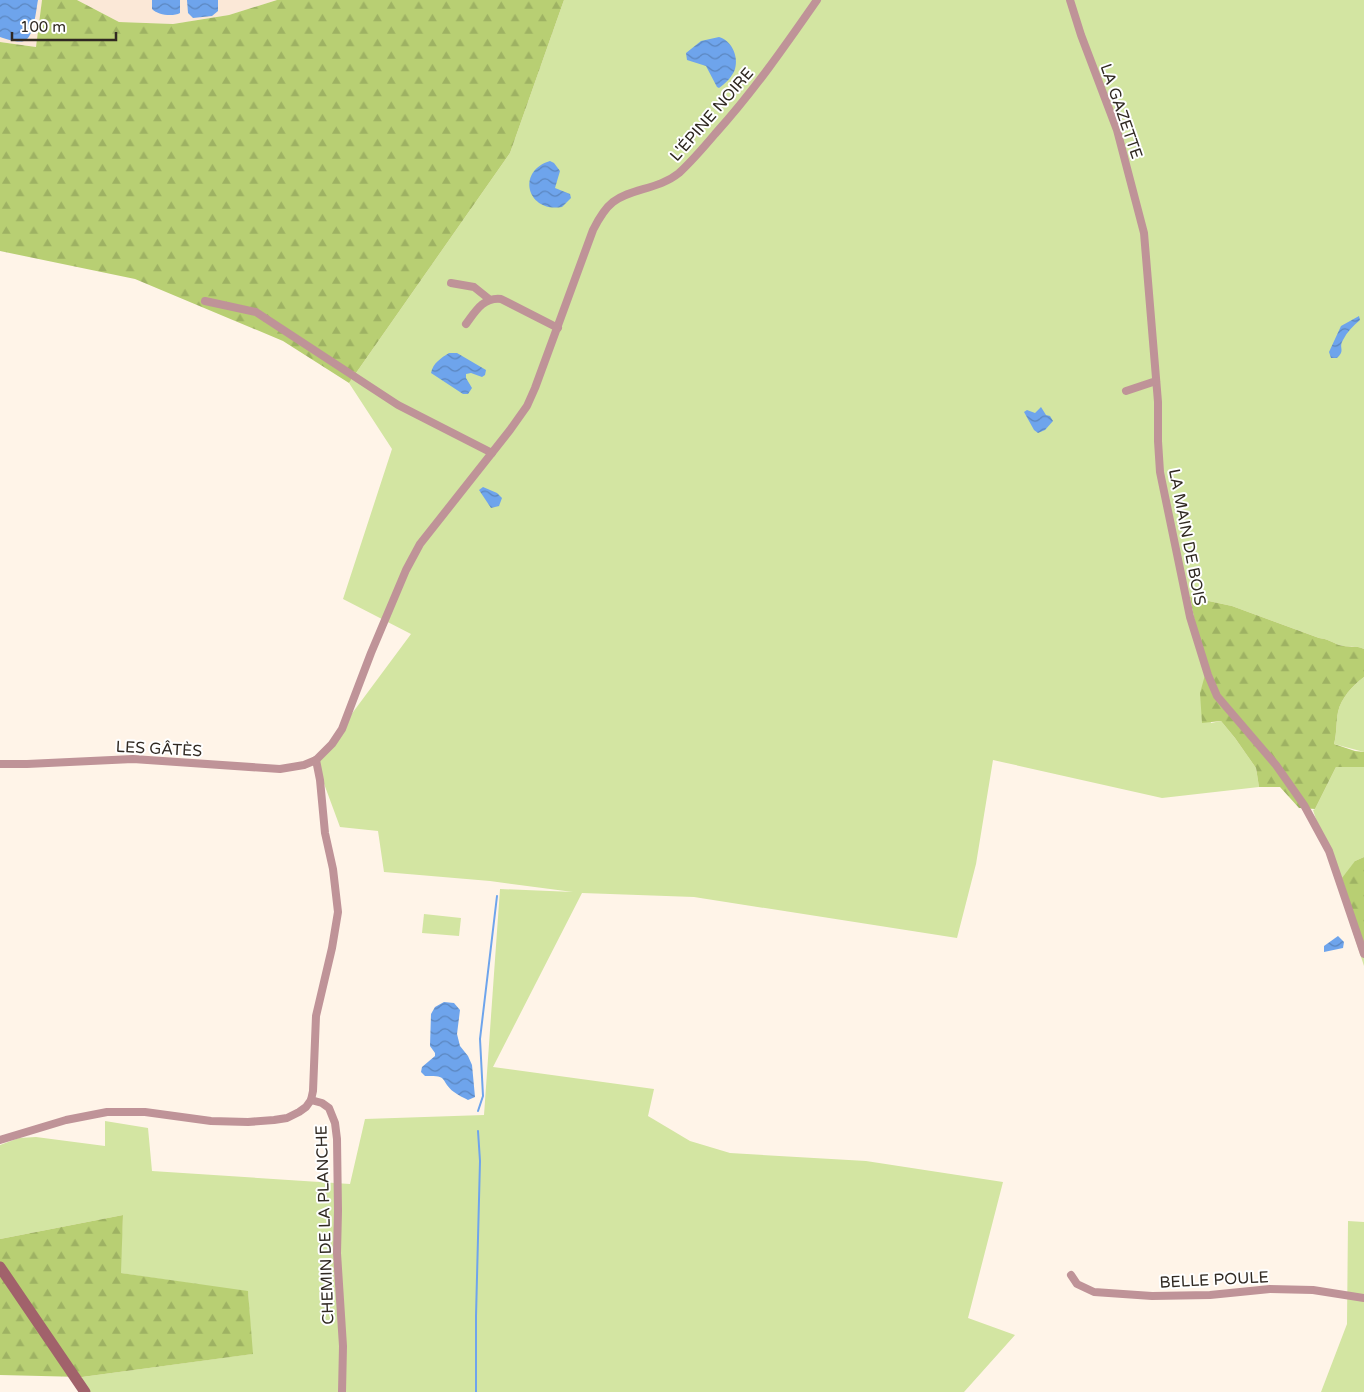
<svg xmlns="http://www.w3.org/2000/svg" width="1364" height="1392" viewBox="0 0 1364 1392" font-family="'Varela Round',sans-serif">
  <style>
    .industrial { fill: #fbe8d7 }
    .grass { fill: #d3e5a2 }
    .forest { fill: url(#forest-firs) }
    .water { fill: url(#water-waves) }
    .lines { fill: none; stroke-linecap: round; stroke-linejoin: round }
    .stream { stroke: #6ea4ec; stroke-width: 2 }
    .minor { stroke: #bf9398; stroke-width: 8 }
    .secondary { stroke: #a1626b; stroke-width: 11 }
    .labels { text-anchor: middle; stroke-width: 4; stroke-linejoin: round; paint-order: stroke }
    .street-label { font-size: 16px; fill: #302922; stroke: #fff }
  </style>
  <defs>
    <pattern id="forest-firs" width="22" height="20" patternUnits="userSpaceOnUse" patternTransform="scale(1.25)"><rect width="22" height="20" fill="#b8cf73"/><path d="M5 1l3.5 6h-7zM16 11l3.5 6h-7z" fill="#9eb263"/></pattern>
    <pattern id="water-waves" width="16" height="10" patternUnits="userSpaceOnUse" patternTransform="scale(1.25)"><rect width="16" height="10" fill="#6ea4ec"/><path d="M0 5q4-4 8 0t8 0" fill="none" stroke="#5b86bf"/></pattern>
  </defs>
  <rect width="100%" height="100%" fill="#fff4e8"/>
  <g class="industrial">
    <path d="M0 0H42L37 47 0 42Z"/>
    <path d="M77 0H277L229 15 173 24 119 22Z"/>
  </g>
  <g class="grass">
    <path d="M564 0H1364V649C1356 645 1348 648 1339 645 1332 642 1327 639 1319 638L1232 606 1190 597 1205 675 1211 723 1221 721 1235 738 1256 768 1259 787 1162 798 993 760 976 864 957 938 694 897 582 893 493 1067 654 1089 648 1116 690 1141 730 1153 866 1161 1003 1182 968 1318 1015 1335 964 1392H83L82 1377 252 1354 248 1292 120 1273 123 1215 0 1239V1145L19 1138 36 1137 105 1146V1121L148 1128 152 1171 350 1184 365 1119 484 1115 500 889 573 892 490 881 384 872 378 831 340 827 316 762 411 634 343 599 392 449 349 383 510 153Z"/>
    <path d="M1364 677V752L1334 744C1337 733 1336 723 1338 712 1341 698 1353 685 1364 677Z"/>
    <path d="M1336 767H1364V857L1355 861 1364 946V966L1313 810 1315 809Z"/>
    <path d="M424 914 461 918 459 936 422 933Z"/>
    <path d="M1348 1221 1364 1222V1392H1321L1347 1324Z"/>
  </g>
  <g class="forest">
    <path d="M42 0H77L119 22 173 24 229 15 277 0H564L510 153 349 383 283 341 135 279 0 251V42L36 47Z"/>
    <path d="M1190 597 1232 606 1319 638C1327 639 1332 642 1339 645 1348 648 1356 645 1364 649V677C1353 685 1341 698 1338 712 1336 722 1337 733 1334 744L1355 751 1364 752V767H1336L1315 809 1299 808 1280 787H1259L1256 768 1235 738 1221 721 1202 723 1200 693 1205 675Z"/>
    <path d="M1364 857V946L1342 878 1355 861Z"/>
    <path d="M123 1215 121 1273 248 1291 253 1354 82 1377 0 1375V1239Z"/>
  </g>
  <g class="water">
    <path d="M0 0H38C36 10 34 38 24 41 17 43 7 39 0 37Z"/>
    <path d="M152 0H180V13C173 17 157 15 152 9Z"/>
    <path d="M187 0H218V11L212 16 193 18 188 13Z"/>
    <path d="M719 37C731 40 739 56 735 69 733 76 725 84 719 88L717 87 706 66 687 60 686 53 701 41Z"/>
    <path d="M550 161 554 163 560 171 555 188 570 194 571 198 562 207C527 213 516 171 550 161Z"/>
    <path d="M1359 316 1360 320C1353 326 1347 332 1343 340 1338 348 1346 350 1337 358H1331L1329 352 1341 326Z"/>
    <path d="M449 353H457L486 370 485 375 482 377 471 373 466 374V378L472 388 468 394H463L431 373C433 363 441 358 449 353Z"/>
    <path d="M1041 407 1046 415 1050 416 1053 421 1045 430 1038 433 1034 430 1024 412 1027 410 1035 413Z"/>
    <path d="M483 487 497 493 502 498 499 506 491 508 479 490Z"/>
    <path d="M1338 936 1344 942 1343 948 1324 952V946Z"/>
    <path d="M444 1002 454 1003 460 1010 457 1034 460 1046 468 1056 472 1065 475 1097 468 1100C464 1098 458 1095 454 1092 439 1080 450 1075 425 1076L421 1072 422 1067 435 1056V1053L430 1046 431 1014 435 1007Z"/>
  </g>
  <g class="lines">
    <g class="stream">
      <path d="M478 1111 483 1096 480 1039 497 896"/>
      <path d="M476 1392V1316L480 1161 478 1131"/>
    </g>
    <g class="minor">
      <path d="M1070 0 1081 35 1117 130 1144 233 1158 402V441L1160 472 1190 617 1208 675 1217 696 1276 765 1304 805 1329 851 1364 954"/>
      <path d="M451 283 474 287 489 299"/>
      <path d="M205 301 256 312 398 405 492 453"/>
      <path d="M466 324C475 312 483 297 501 299L558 328"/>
      <path d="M1126 391 1156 381"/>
      <path d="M0 764H27L133 759 280 769 304 765 316 760 332 744 342 729 371 653 406 570 420 544 510 430 527 406 535 388 593 230C598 220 604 209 613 202 631 188 658 190 679 173 692 161 704 147 715 134 753 92 785 46 817 0"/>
      <path d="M311 1100 322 1103 329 1108 335 1123 337 1139 338 1211 337 1253 343 1346 342 1392"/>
      <path d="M0 1140 66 1120 107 1112H145L211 1121 248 1122 274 1120 287 1118 299 1112 306 1107 311 1100 313 1091 316 1016 332 948 338 912 333 869 325 833 320 780 316 760"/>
      <path d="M1071 1275 1077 1284 1094 1292 1152 1296 1210 1295 1270 1289 1313 1290 1364 1298"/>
    </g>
    <path class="secondary" d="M0 1267 85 1392"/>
  </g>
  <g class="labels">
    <g class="street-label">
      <text transform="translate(1122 111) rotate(71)" y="6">LA GAZETTE</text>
      <text transform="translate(711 114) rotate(-49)" y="6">L'ÉPINE NOIRE</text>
      <text transform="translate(1188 537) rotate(79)" y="6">LA MAIN DE BOIS</text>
      <text transform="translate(159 748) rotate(3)" y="6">LES GÂTÈS</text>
      <text transform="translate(324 1225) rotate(-92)" y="6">CHEMIN DE LA PLANCHE</text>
      <text transform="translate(1214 1279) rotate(-3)" y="6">BELLE POULE</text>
    </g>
  </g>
  <path d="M12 32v8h104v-8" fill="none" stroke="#302922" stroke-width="2.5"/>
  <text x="20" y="32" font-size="15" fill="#302922" stroke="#ffffff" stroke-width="4" paint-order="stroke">100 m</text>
</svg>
